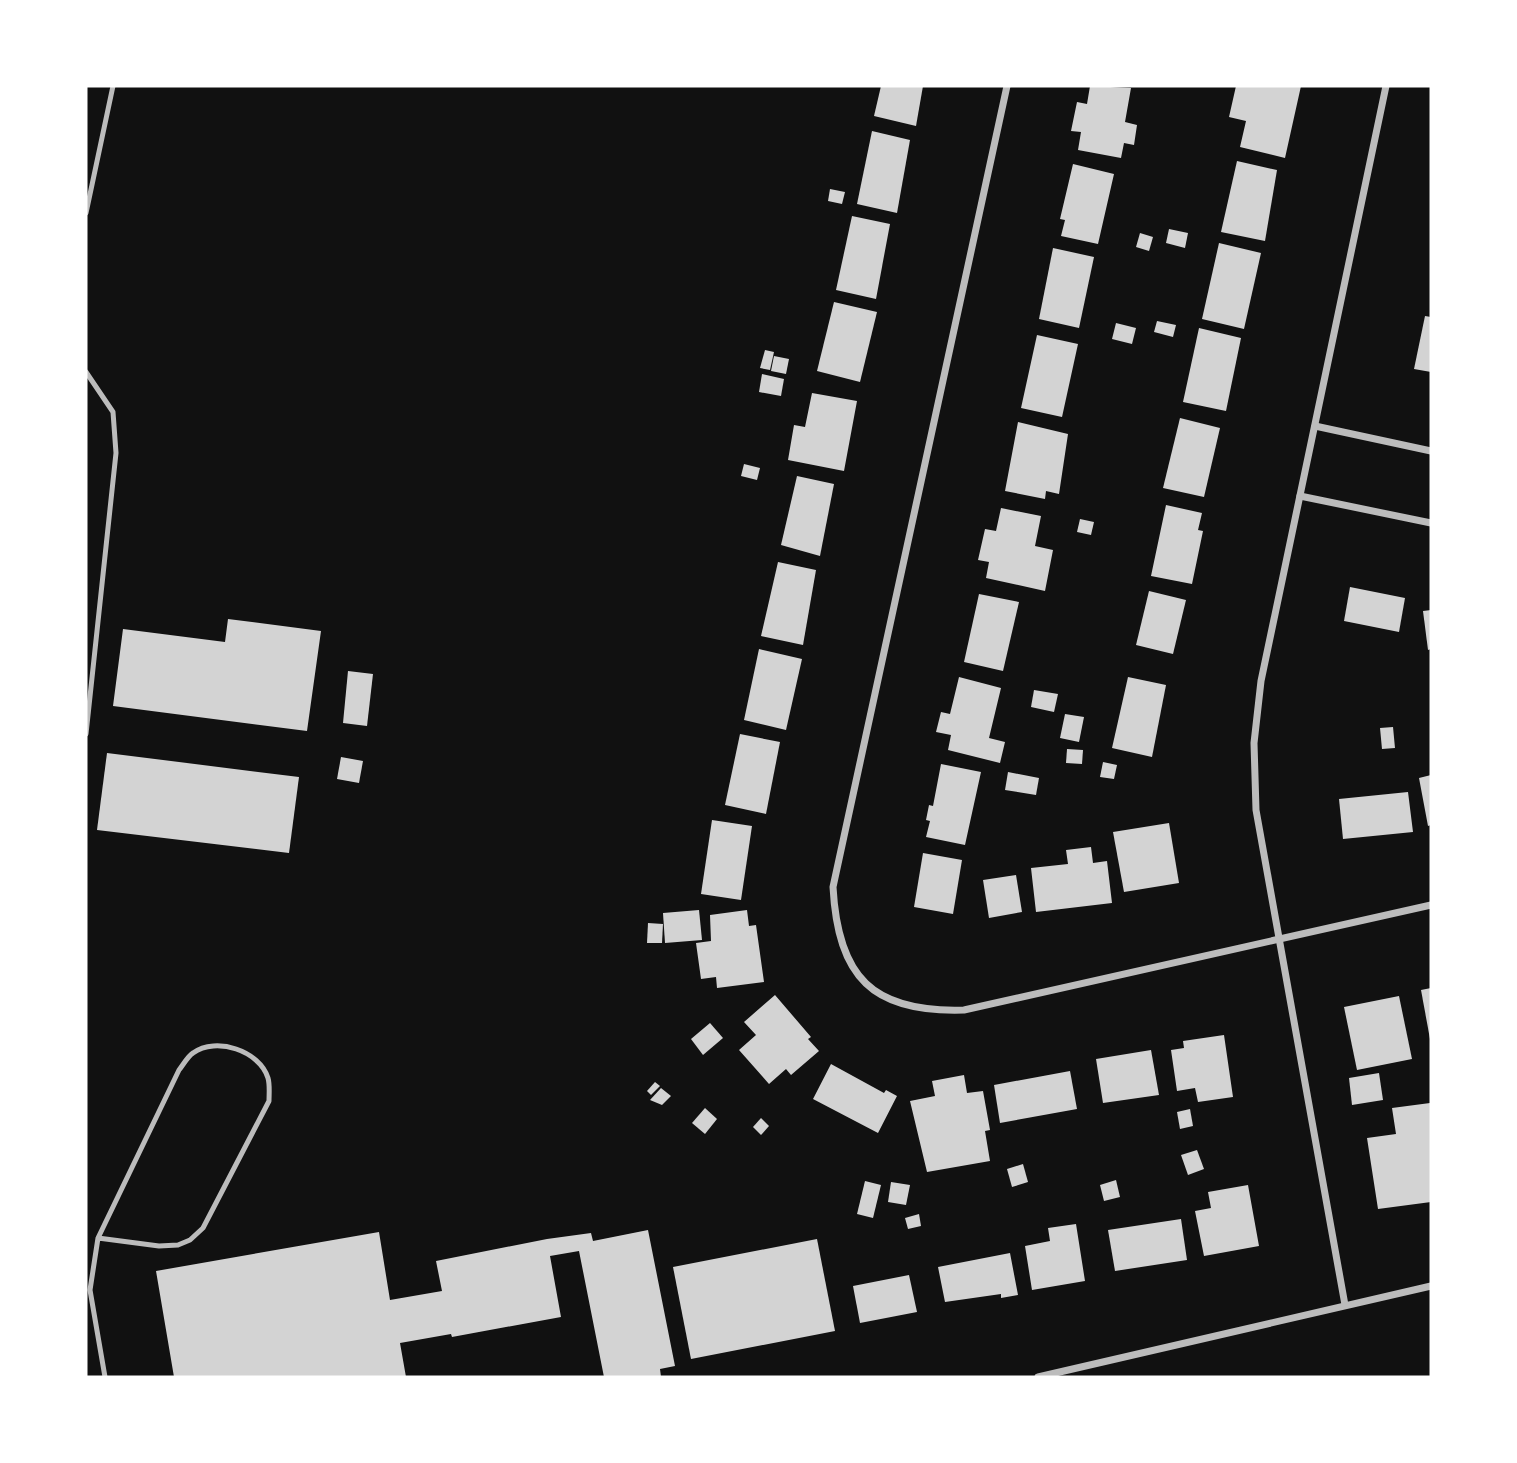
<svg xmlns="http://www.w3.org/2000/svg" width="1517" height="1463" viewBox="0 0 1517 1463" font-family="'PT Sans',sans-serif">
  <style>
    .building { fill: #d3d3d3 }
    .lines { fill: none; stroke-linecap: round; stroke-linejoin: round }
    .service { stroke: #bcbcbc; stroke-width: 5 }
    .minor { stroke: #bcbcbc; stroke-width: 7 }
  </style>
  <rect width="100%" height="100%" fill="#111"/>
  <g class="building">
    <path d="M881 86H923L916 126 874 116Z"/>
    <path d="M1090 86 1131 88 1125 122 1137 125 1134 145 1124 143 1121 158 1078 150 1081 132 1071 131 1077 102 1087 104Z"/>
    <path d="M1236 86H1301L1285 158 1240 147 1246 121 1229 117Z"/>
    <path d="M872 131 910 140 897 213 857 204Z"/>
    <path d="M1237 161 1277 170 1265 241 1221 232Z"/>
    <path d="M1073 164 1114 174 1098 244 1061 236 1065 220 1060 219Z"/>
    <path d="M830 189 845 192 842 204 828 201Z"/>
    <path d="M852 216 890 224 876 299 836 290Z"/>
    <path d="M1169 229 1188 233 1185 248 1166 243Z"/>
    <path d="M1140 233 1153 237 1149 251 1136 247Z"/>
    <path d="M1219 243 1261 253 1244 329 1202 319Z"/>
    <path d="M1053 248 1094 257 1079 328 1039 319Z"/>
    <path d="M834 302 877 312 860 382 817 371Z"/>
    <path d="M1425 316 1431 317V372L1414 369Z"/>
    <path d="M1157 321 1176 325 1173 337 1154 332Z"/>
    <path d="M1116 323 1136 328 1132 344 1112 339Z"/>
    <path d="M1199 328 1241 338 1226 411 1183 402Z"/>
    <path d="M1037 335 1078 344 1062 417 1021 408Z"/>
    <path d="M765 350 774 352 770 370 760 368Z"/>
    <path d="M774 356 789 359 786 374 771 371Z"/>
    <path d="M762 374 784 379 781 396 759 392Z"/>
    <path d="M812 393 857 401 844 471 788 460 794 425 805 427Z"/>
    <path d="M1180 418 1220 428 1204 497 1163 488Z"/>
    <path d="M1018 422 1068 434 1059 494 1046 491 1045 499 1005 491Z"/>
    <path d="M744 464 760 468 757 480 741 476Z"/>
    <path d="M797 476 834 484 820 556 781 545Z"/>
    <path d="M1166 505 1202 513 1198 530 1203 531 1192 584 1151 576Z"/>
    <path d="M1001 508 1041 516 1035 546 1053 550 1045 591 986 578 989 562 978 560 985 529 996 531Z"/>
    <path d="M1080 519 1094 522 1091 535 1077 532Z"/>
    <path d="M778 562 816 570 803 645 761 636Z"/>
    <path d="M1350 587 1405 598 1399 632 1344 621Z"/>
    <path d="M1149 591 1186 600 1173 654 1136 645Z"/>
    <path d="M979 594 1019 602 1003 671 964 662Z"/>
    <path d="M1431 610V649L1428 650 1423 611Z"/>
    <path d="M228 619 321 631 307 731 113 706 123 629 225 642Z"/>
    <path d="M759 649 802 659 786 730 744 720Z"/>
    <path d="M348 671 373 674 367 726 343 723Z"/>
    <path d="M959 677 1001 688 989 738 1005 742 1000 763 948 750 951 735 936 732 941 712 950 714Z"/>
    <path d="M1128 677 1166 685 1152 757 1112 748Z"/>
    <path d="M1034 690 1058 694 1054 712 1031 707Z"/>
    <path d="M1065 714 1084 717 1079 742 1060 738Z"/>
    <path d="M1393 727 1395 748 1382 749 1380 728Z"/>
    <path d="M740 734 780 742 766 814 725 805Z"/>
    <path d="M1067 749 1083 750 1082 764 1066 763Z"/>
    <path d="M107 753 299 777 289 853 97 830Z"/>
    <path d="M341 757 363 761 359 783 337 779Z"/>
    <path d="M1103 762 1117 765 1114 779 1100 777Z"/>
    <path d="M941 764 981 772 965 845 926 837 930 821 926 820 929 805 933 806Z"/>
    <path d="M1008 772 1039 778 1036 795 1005 790Z"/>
    <path d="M1431 775V825L1428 826 1419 778Z"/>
    <path d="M1408 792 1413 832 1343 839 1339 799Z"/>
    <path d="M712 820 752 826 741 900 701 894Z"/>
    <path d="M1169 823 1179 883 1124 892 1113 832Z"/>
    <path d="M1091 847 1093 863 1107 861 1112 903 1036 912 1031 868 1068 864 1066 850Z"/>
    <path d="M923 853 962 860 953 914 914 907Z"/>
    <path d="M1016 875 1022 912 989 918 983 880Z"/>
    <path d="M699 910 702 940 665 943 663 913Z"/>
    <path d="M747 910 749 926 756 925 764 982 717 988 716 977 701 979 696 943 711 941 710 915Z"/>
    <path d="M648 923 663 924 662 943H647Z"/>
    <path d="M1431 988V1039H1430L1421 990Z"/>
    <path d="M775 995 811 1037 808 1039 819 1051 791 1075 786 1069 769 1084 739 1050 756 1035 744 1022Z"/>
    <path d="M1399 996 1412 1059 1357 1070 1344 1007Z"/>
    <path d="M710 1023 723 1038 703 1055 691 1039Z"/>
    <path d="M1224 1035 1233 1097 1198 1102 1195 1088 1177 1091 1171 1050 1184 1048 1183 1041Z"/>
    <path d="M1151 1050 1159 1095 1103 1103 1096 1059Z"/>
    <path d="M831 1064 884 1093 886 1090 897 1096 878 1133 813 1099Z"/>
    <path d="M1070 1071 1077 1109 1000 1123 994 1085Z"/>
    <path d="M1379 1073 1383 1100 1352 1105 1349 1078Z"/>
    <path d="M964 1075 967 1093 983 1091 990 1130 985 1131 990 1161 927 1172 910 1101 935 1096 932 1081Z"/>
    <path d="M655 1082 660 1086 651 1095 647 1091Z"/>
    <path d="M661 1088 671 1096 662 1105 650 1100Z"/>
    <path d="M1430 1103 1431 1202 1378 1209 1367 1138 1396 1134 1392 1108Z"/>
    <path d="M705 1108 717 1119 705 1134 692 1123Z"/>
    <path d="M1190 1109 1193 1126 1180 1129 1177 1112Z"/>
    <path d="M761 1118 769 1126 761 1135 753 1127Z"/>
    <path d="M1197 1150 1204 1169 1188 1175 1181 1155Z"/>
    <path d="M1023 1164 1028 1182 1012 1187 1007 1169Z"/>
    <path d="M1116 1180 1120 1197 1104 1201 1100 1185Z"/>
    <path d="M865 1181 881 1185 873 1218 857 1214Z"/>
    <path d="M891 1182 910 1185 906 1205 888 1202Z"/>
    <path d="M1248 1185 1259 1246 1204 1256 1195 1211 1211 1208 1208 1192Z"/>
    <path d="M919 1214 921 1226 908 1229 905 1218Z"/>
    <path d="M1181 1219 1187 1260 1115 1271 1108 1230Z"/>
    <path d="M1076 1224 1085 1281 1032 1290 1025 1246 1050 1241 1048 1228Z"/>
    <path d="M648 1230 675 1366 660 1369 661 1377H604L579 1251 550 1256 561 1317 452 1337 451 1334 400 1343 406 1377H174L156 1271 379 1232 390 1300 442 1291 436 1261 547 1239 591 1233 593 1241Z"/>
    <path d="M817 1239 835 1331 691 1359 673 1267Z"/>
    <path d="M1010 1253 1018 1295 1001 1298V1294L945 1302 938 1267Z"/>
    <path d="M909 1275 917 1312 860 1323 853 1286Z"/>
  </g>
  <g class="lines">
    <g class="service">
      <path d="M86 213 113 86"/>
      <path d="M86 372 113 412 116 453 86 734"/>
      <path d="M98 1238 159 1246 178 1245 190 1240 203 1228 269 1101C269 1094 270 1085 268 1078 260 1051 216 1036 193 1053 188 1056 183 1065 179 1070L98 1238 90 1290 105 1377"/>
    </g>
    <g class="minor">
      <path d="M1007 86 833 887C838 977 872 1013 964 1010L1431 905"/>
      <path d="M1315 426 1431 451"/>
      <path d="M1300 496 1431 523"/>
      <path d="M1345 1305 1256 810 1254 743 1261 681 1386 86"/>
      <path d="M1038 1377 1431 1286"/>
    </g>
  </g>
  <rect width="1517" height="1463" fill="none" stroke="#ffffff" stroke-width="175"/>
</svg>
